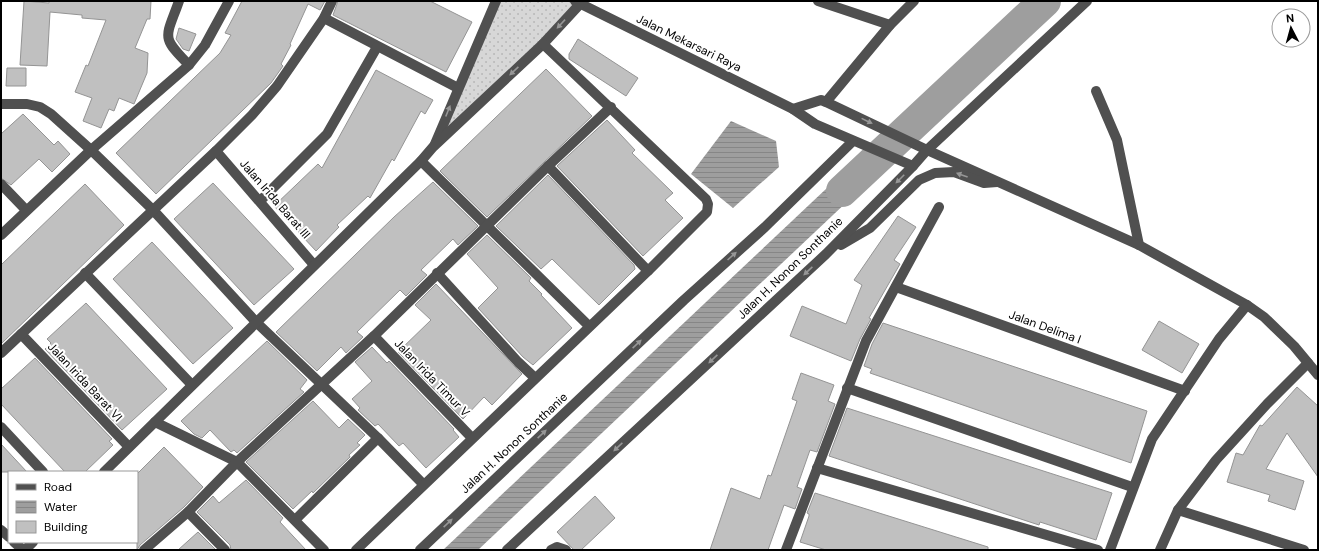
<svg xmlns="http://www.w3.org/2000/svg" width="1319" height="551" viewBox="0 0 1319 551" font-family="'DM Sans',sans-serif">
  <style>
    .grass { fill: url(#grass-dots) }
    .water { fill: url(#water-rules) }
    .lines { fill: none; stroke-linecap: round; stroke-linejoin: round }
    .river { stroke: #9e9e9e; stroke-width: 32 }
    .building { fill: #c0c0c0; stroke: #949494 }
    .minor { stroke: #505050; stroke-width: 10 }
    .oneway { fill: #969696 }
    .labels { text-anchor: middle; stroke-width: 4; stroke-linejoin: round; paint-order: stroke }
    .street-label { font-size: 12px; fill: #000; stroke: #fff }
  </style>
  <defs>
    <pattern id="grass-dots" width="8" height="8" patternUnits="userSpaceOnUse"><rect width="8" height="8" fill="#d7d7d7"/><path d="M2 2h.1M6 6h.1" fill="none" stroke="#b7b7b7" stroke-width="1.8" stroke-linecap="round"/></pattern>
    <pattern id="water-rules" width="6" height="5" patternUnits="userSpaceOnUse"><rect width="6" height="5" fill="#9e9e9e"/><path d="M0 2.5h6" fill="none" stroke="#868686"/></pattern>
  </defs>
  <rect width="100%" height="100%" fill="#fff"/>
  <path class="grass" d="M496 1H575L580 4 433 147Z"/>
  <g class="water">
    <path d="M731 121 776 141 779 167 733 208 691 174Z"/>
    <path d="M862 155 886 165 478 550H443Z"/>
  </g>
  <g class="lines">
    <path class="river" d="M842 191 1045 1"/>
  </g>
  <g class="building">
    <path d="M24 1 49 3V1H151L150 19H147L135 48 148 53 147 73 134 104 119 98 114 111 109 109 101 128 83 121 92 98 75 92 86 65 88 66 106 20 82 18V15L50 12 47 66 20 65Z"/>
    <path d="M242 1H325L320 10 308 4 290 44 291 45 281 64 283 66 271 83 156 194 116 153 220 53 231 35 225 33Z"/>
    <path d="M338 1H430L472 22 446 72 333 15Z"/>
    <path d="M179 28 196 34 189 51 183 49 176 39Z"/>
    <path d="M578 39 638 78 626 96 569 59V54Z"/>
    <path d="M7 68H26V86H6Z"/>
    <path d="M546 69 592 116 487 217 440 171Z"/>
    <path d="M376 70 433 100 425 114 421 111 394 161 392 159 370 198 368 196 337 225 339 227 316 251 274 206 318 164 322 168Z"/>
    <path d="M23 114 54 145 58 141 70 154 52 172 39 159 11 185 1 178V134Z"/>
    <path d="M607 120 635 150 632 153 673 193 665 200 683 218 643 256 557 166Z"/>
    <path d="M548 175 634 265 635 269 599 305 552 259 541 269 496 226Z"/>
    <path d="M433 182 478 226 458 245 453 239 421 270 427 275 406 296 400 290 357 332 363 337 346 353 341 347 317 371 276 332 394 217Z"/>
    <path d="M213 183 294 269 254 305 174 219Z"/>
    <path d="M85 184 124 225 1 344V265Z"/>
    <path d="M898 216 916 227 894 260 900 264 869 318 871 319 860 339 851 361 790 336 802 306 846 324 862 285 854 280Z"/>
    <path d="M487 235 531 278 529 281 542 294 541 295 572 328 533 365 523 357 478 308 498 288 467 254Z"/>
    <path d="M152 242 233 328 193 364 113 279Z"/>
    <path d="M436 284 522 374 492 405 484 397 463 419 398 352 431 320 415 305Z"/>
    <path d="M86 303 167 389 122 430 45 349 51 343 47 339Z"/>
    <path d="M1159 321 1199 344 1182 373 1142 350Z"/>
    <path d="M883 323 1147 411 1131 463 870 373 872 369 864 366 872 344Z"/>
    <path d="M267 341 307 380 300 389 304 392 237 453 234 450 231 452 210 430 202 438 194 434 181 421Z"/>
    <path d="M372 347 387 363 389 361 454 429 453 430 459 437 426 468 403 443 399 446 378 424 375 426 358 410 360 408 352 399 372 381 355 362Z"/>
    <path d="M35 358 112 439 109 441 113 445 85 472H65L1 404V389Z"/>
    <path d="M801 373 834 385 828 401 835 404 817 452 810 450 797 487 802 489 795 509 784 505 768 550H710L731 488 760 499 768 475 771 476 797 401 792 399Z"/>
    <path d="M1297 387 1318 406V477L1287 433 1266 469 1304 481 1295 510 1268 501 1270 495 1227 482 1236 453 1243 455 1260 425 1262 426Z"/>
    <path d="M313 401 339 428 348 419 365 435 357 443 360 445 349 455 350 457 313 493 312 491 293 509 246 462Z"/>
    <path d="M847 408 1112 493 1096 540 1040 522 1039 525 829 456Z"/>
    <path d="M1 444 27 472H1Z"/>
    <path d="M164 447 203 487 184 507 140 545 137 550V474Z"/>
    <path d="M246 480 283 518 280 522 306 550H231L230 545 197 512 213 496 219 503Z"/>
    <path d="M815 493 988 547V550H826L800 542 809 516V514L807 513Z"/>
    <path d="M595 496 615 518 581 550H574L557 532Z"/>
    <path d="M198 532 216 550H178Z"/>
  </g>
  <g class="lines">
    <g class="minor">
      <path d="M179 1C166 38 160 36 189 65"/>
      <path d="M575 1 793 109 815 124 913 166"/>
      <path d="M818 1 890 25"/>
      <path d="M324 18 458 88"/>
      <path d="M1096 91 1117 140 1139 245"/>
      <path d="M826 102 890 25 914 1"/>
      <path d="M1 104H27L40 107 51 114 91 150 153 210 256 322 378 438 423 484"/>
      <path d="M793 109 821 100 826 102 927 150 1139 245 1247 305 1264 317 1294 346 1318 375"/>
      <path d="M435 144 496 1"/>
      <path d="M216 151 314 265"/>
      <path d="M421 161 589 326"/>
      <path d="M548 166 648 271"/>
      <path d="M1 184 26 210"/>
      <path d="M260 201 327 134 377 47"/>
      <path d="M1 235 91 150 189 65 205 45 229 1"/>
      <path d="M841 245 870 228 919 180 935 173 954 172 984 183 997 182"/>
      <path d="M85 273 192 385"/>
      <path d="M437 273 518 362 535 378"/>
      <path d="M896 287 1185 391"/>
      <path d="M21 334 129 447"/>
      <path d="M374 336 472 438"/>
      <path d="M1 353 216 151 252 115 277 86 324 18 332 1"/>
      <path d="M847 388 1132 487"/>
      <path d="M155 422 237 462 324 550"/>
      <path d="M1 427 43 472"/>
      <path d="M817 468 1098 550"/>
      <path d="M104 472 421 161 433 147 543 44 580 4"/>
      <path d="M1178 510 1304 550"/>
      <path d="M188 512 225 550"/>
      <path d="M295 520 378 438"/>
      <path d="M1 530 9 537"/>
      <path d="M14 542 23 550"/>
      <path d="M25 550 33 542"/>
      <path d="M144 550 188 512 237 462 374 336 548 166 611 107"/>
      <path d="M356 550 648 271 707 212 708 204 706 199 543 44"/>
      <path d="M420 550 684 300 765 227 853 141"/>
      <path d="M507 550 826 254 913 166 927 150 1087 1"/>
      <path d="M551 550 557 547 566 550"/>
      <path d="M786 550 866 341 939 207"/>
      <path d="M1110 550 1152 439 1219 339 1247 305"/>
      <path d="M1160 550 1178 510 1216 460 1267 404 1308 363"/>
    </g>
  </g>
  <defs><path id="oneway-solid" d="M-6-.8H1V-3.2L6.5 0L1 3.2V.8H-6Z"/></defs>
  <g class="oneway">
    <use href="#oneway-solid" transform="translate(561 24) rotate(133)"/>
    <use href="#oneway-solid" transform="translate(514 71) rotate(137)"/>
    <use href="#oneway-solid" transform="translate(448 111) rotate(-68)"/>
    <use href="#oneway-solid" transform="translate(867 121) rotate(26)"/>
    <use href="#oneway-solid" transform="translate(962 175) rotate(-160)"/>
    <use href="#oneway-solid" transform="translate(900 179) rotate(135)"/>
    <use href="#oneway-solid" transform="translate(732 256) rotate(-42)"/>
    <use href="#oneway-solid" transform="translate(808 271) rotate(137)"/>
    <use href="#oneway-solid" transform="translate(637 344) rotate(-43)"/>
    <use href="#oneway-solid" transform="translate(713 359) rotate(137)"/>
    <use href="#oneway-solid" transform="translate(542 434) rotate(-43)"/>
    <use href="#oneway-solid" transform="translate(618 447) rotate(137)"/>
    <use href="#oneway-solid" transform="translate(448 523) rotate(-43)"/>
  </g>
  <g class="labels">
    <g class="street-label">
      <text transform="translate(689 43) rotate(26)" y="4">Jalan Mekarsari Raya</text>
      <text transform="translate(275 199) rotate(49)" y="4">Jalan Irida Barat III</text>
      <text transform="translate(790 268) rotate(-44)" y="4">Jalan H. Nonon Sonthanie</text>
      <text transform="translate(1045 327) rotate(20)" y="4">Jalan Delima I</text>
      <text transform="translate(432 378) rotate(46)" y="4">Jalan Irida Timur V</text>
      <text transform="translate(85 382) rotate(47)" y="4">Jalan Irida Barat VI</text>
      <text transform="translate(514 443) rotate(-43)" y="4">Jalan H. Nonon Sonthanie</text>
    </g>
  </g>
  <rect width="1319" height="551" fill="none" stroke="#000000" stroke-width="4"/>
  <rect x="8" y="471" width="130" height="72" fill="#ffffff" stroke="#999999"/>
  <rect x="16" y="484" width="20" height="6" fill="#505050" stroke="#999999"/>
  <text x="44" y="491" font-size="12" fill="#000000">Road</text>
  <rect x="16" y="501" width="20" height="12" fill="url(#water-rules)" stroke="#999999"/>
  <text x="44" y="511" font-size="12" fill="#000000">Water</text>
  <rect x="16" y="521" width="20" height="12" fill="#c0c0c0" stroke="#999999"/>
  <text x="44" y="531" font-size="12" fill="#000000">Building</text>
  <g transform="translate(1291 28) rotate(354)"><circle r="19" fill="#ffffff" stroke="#999999"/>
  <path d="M0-3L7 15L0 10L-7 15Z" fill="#000000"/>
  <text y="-6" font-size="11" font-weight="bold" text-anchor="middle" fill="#000000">N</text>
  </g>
</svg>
